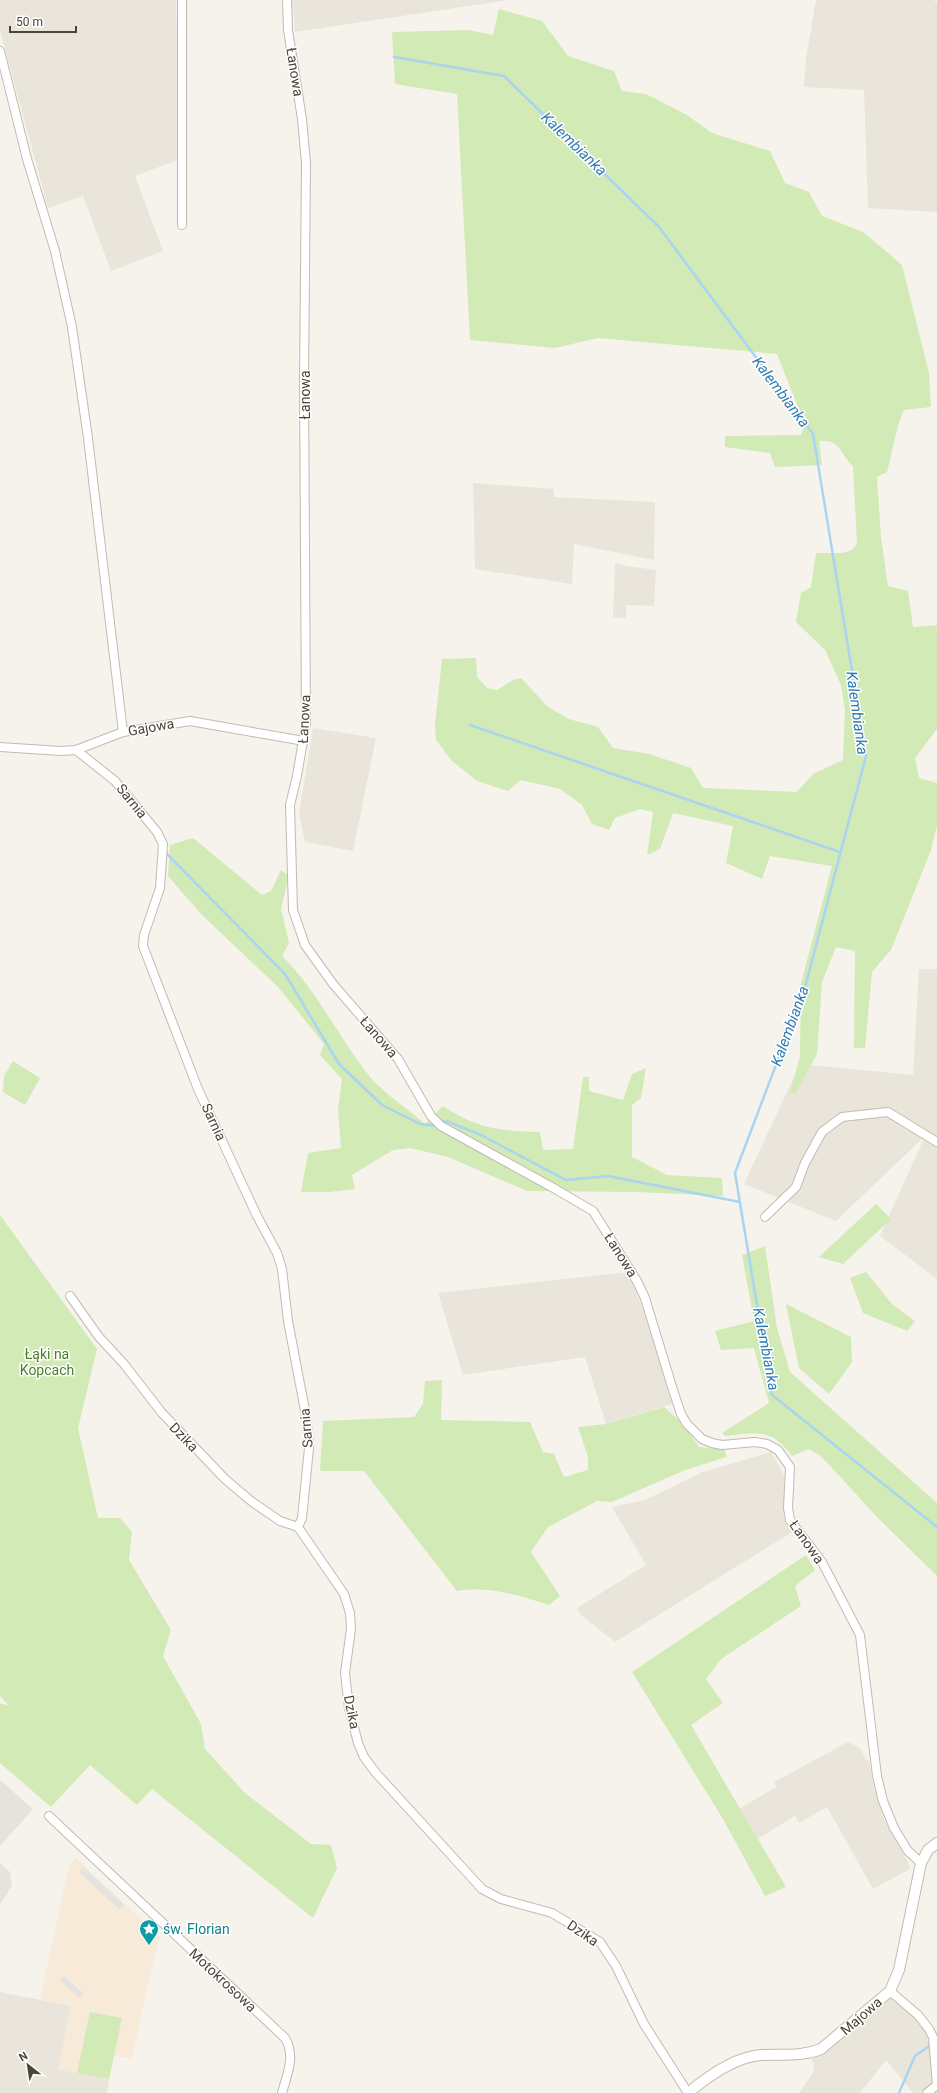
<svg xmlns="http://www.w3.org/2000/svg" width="937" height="2093" viewBox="0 0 937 2093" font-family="Roboto,sans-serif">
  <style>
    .residential { fill: #eae5da }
    .commercial { fill: #f7ead8 }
    .industrial { fill: #e6e2dd }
    .green { fill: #d2eab5 }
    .parking { fill: #e5e3e0 }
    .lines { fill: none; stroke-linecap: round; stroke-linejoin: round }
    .stream { stroke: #a9d4f2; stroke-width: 2.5 }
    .minor-casing { stroke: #c2bbae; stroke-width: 10 }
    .tertiary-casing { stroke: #c2bbae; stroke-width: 12 }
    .minor { stroke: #fff; stroke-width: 8 }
    .tertiary { stroke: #fff; stroke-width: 10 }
    .labels { text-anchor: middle; stroke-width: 3; stroke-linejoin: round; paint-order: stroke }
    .street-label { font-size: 14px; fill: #4b4439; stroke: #fff }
    .park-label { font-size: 14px; fill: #4a7f2a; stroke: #fff }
    .culture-label { font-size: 14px; fill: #0d838f; stroke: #fff; text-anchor: start }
    .water-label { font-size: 15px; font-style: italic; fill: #2e7ab2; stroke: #fff }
  </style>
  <rect width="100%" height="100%" fill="#f6f3ec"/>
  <g class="residential">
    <path d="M0 0H176L180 159 135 176 163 251 111 271 83 196 48 208 0 30Z"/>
    <path d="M292 0H509L295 32Z"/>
    <path d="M816 0H934L937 3V212L868 208 864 90 804 87 806 59Z"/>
    <path d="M473 483 554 489V497L655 502 654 560 574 544 572 584 475 569Z"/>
    <path d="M615 563 627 566 656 570 654 606 626 605V618L613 617Z"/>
    <path d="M313 728 376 738 353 851 305 842 299 814Z"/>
    <path d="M919 969H937V1279L880 1236 925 1136 836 1221 744 1184 800 1064 913 1075Z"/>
    <path d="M628 1272 645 1314 675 1403 606 1424 585 1357 463 1375 438 1293Z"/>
    <path d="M771 1452 784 1475V1517L794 1531 615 1642 581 1615 577 1608 646 1565 612 1507 645 1500 703 1472Z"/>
    <path d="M848 1742 860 1748 866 1760 869 1761 872 1780 884 1820 907 1860 910 1869 873 1889 827 1807 799 1823 795 1816 756 1840 739 1809 776 1787 774 1782Z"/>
    <path d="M0 1992 71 2006 58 2069 109 2079 107 2093H0Z"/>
    <path d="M888 1998H892L912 2013 926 2029 929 2036 933 2079 929 2088 921 2093H913L886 2060 860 2093H799L813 2073 814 2064 811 2058 830 2049Z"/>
  </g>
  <path class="commercial" d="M76 1858 160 1937 150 1973 132 2059 114 2056 109 2079 58 2069 71 2006 40 1999 69 1866Z"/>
  <g class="industrial">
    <path d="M0 1780 33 1809 0 1846Z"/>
    <path d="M0 1863 10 1872 12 1886 0 1904Z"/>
  </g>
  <g class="green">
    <path d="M499 9 542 21 568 56 614 71 622 91 646 94 687 115 712 133 770 151 785 183 809 192 822 216 863 232 902 265 929 373 931 407 904 410C895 430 893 451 887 472L877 477 881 537 888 586 908 591 913 627 937 625V729L915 758 919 778 937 783V826L931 850 891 950 872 972 865 1048H854L855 951 836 947 822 982 817 1054 795 1094 790 1093 800 1056 801 983 832 866 770 856 762 879 726 863 733 826 673 813 660 849 647 855 653 812 640 809 615 818 609 830 592 824 582 805 560 789 521 780 508 791 477 781 452 761 436 740 435 724 442 659 476 658 477 677 487 688 497 690 513 680 521 678 548 707 569 719 598 727 613 748 649 754 691 768 703 788 797 792 813 774 843 760 845 710 841 685 825 650 796 622 801 593 811 587 816 553H842L852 550 857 543 853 466C840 455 841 438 819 441L822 465 775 467 770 453 725 447V436L801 435 805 424 777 354 598 338 555 348 470 340 457 94 395 84 392 32 468 30 493 35Z"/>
    <path d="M193 838 262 895 271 891 281 870 289 876 281 909 289 943 282 956C318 991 339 1039 371 1078 385 1094 408 1109 425 1124L443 1106C478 1129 500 1131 540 1132L543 1150 573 1149 583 1077H589V1091L623 1100 632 1074 646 1068 641 1098 632 1105V1157L667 1175 722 1178 723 1196 637 1192 527 1191 448 1157 410 1148 393 1150 352 1175 355 1189 330 1192H301L308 1153 341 1148 338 1110 342 1079 320 1055 324 1044 278 987 201 914 168 876 170 845Z"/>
    <path d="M13 1061 40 1078 25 1105 3 1092 4 1076Z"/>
    <path d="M876 1204 891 1219 843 1264 819 1257Z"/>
    <path d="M0 1215 97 1349 78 1428 98 1518H120L132 1532 129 1560 171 1630 163 1656 201 1724 205 1749 245 1793 311 1844 331 1845 337 1868 313 1918 152 1789 137 1805 90 1765 51 1807 0 1763V1703L9 1706 0 1696Z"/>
    <path d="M765 1246 777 1328 790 1372 937 1503V1576L877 1517 821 1456 809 1449 792 1456C771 1427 756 1433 725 1436L722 1433 769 1403 754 1348 721 1350 715 1331 754 1321 742 1255Z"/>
    <path d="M866 1272 892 1304 915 1321 907 1331 863 1313 850 1278Z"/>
    <path d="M786 1304 851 1337 852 1362 829 1394 799 1368Z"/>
    <path d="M442 1380 441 1420 530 1422 543 1452 554 1454 564 1477 588 1470V1457L578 1427 606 1424 664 1407 684 1425 699 1447 724 1449 727 1457 685 1470 612 1502 597 1501 548 1527 531 1552 560 1596 549 1605C519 1595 489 1586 457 1591L364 1471H320L323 1421 414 1417 423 1404 425 1381Z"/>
    <path d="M806 1555 815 1570 795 1586 801 1606 721 1659 706 1679 723 1703 691 1725 786 1887 765 1896 723 1819 632 1672Z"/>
    <path d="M90 2012 122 2018 109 2079 77 2073Z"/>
  </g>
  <g class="parking">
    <path d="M83 1867 124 1905 120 1910 79 1872Z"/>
    <path d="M64 1976 84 1994 79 1998 60 1981Z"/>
  </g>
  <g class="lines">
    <g class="stream">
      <path d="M394 57 504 76 659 227 813 434 866 756 804 991 735 1173 772 1395 937 1527"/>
      <path d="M470 725 840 852"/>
      <path d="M165 852 285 974 339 1064 382 1105 420 1124 436 1126"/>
      <path d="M442 1122 446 1121 481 1135 566 1180 608 1176 740 1202"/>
      <path d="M899 2093 915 2056 932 2044"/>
    </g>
    <defs>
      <g id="minor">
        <path d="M182 0V225"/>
        <path d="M287 0 288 30 302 119 306 163 304 381 306 723 297 776 290 805 293 910 305 945 333 984 398 1059 431 1116 441 1126 550 1186 593 1211 637 1281 645 1298 673 1390 681 1414 687 1424 702 1439 712 1443 722 1445 755 1442 767 1444 778 1450 790 1467 788 1508 790 1520 822 1562 860 1635 877 1776 883 1801 894 1828 908 1851 921 1863"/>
        <path d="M0 51 27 159 55 251 72 327 88 438 123 732"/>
        <path d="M0 747 61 751 76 750 123 732 190 721 304 741"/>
        <path d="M76 750 115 781 157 832 163 844 160 888 144 935 143 946 198 1089 257 1216 277 1253 282 1269 288 1321 307 1421 309 1448 302 1518 298 1527"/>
        <path d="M765 1217 796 1187 805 1163 822 1132 842 1117 888 1112 937 1142"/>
        <path d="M70 1296 99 1337 124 1364 162 1413 225 1479 251 1501 280 1521 298 1527 344 1594 350 1613 351 1629 345 1673 349 1708 358 1743 364 1757 376 1773 482 1889 501 1899 552 1913 600 1942 616 1966 644 2024 688 2093"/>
        <path d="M49 1816 285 2038C296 2056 287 2074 282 2093"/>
        <path d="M890 1991 918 2015 929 2029 933 2037 937 2085 927 2093"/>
      </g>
      <path id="tertiary" d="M688 2093C707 2077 735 2057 761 2055 782 2054 801 2057 821 2049L890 1991 899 1970 921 1863 928 1850 937 1843"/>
    </defs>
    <use href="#minor" class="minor-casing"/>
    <use href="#tertiary" class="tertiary-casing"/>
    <use href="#minor" class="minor"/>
    <use href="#tertiary" class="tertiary"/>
  </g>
  <defs>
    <symbol id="sight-pin" viewBox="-11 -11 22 30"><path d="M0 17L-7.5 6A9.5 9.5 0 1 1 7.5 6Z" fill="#0f9aa8" stroke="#fff"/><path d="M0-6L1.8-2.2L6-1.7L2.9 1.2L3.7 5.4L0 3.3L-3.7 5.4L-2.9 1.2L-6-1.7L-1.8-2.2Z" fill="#fff"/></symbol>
  </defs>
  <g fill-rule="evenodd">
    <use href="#sight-pin" x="138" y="1918" width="22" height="30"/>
  </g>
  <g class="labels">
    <g class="street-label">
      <text transform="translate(295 72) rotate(81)" y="5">Łanowa</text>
      <text transform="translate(305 395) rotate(-90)" y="5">Łanowa</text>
      <text transform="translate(304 719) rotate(-87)" y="5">Łanowa</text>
      <text transform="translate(151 727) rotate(-10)" y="5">Gajowa</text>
      <text transform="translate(132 801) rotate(51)" y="5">Sarnia</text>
      <text transform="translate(379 1037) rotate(49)" y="5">Łanowa</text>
      <text transform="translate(214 1122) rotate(65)" y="5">Sarnia</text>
      <text transform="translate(621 1255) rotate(58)" y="5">Łanowa</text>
      <text transform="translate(306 1428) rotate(-95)" y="5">Sarnia</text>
      <text transform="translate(184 1437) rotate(46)" y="5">Dzika</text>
      <text transform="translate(807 1542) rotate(55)" y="5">Łanowa</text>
      <text transform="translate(352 1712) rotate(79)" y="5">Dzika</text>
      <text transform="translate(583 1933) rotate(34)" y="5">Dzika</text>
      <text transform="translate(223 1980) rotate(43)" y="5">Motokrosowa</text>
      <text transform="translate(861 2016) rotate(-41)" y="5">Majowa</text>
    </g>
    <g class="park-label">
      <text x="47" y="1359">Łąki na<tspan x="47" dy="16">Kopcach</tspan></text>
    </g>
    <g class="culture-label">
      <text x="163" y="1934">św. Florian</text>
    </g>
    <g class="water-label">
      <text transform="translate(574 144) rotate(44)" y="5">Kalembianka</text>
      <text transform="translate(781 392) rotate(53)" y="5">Kalembianka</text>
      <text transform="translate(857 713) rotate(82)" y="5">Kalembianka</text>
      <text transform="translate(790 1026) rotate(-70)" y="5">Kalembianka</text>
      <text transform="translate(766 1349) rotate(79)" y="5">Kalembianka</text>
    </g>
  </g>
  <g transform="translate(28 2065) rotate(330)" stroke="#ffffff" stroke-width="3" paint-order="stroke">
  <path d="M0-3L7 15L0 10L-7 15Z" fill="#4b4439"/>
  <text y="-6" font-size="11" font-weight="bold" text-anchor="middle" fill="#4b4439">N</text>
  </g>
  <path d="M10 26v6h66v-6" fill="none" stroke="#4b4439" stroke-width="2"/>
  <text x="16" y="26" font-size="12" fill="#4b4439" stroke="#ffffff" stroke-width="3" paint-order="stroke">50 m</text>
</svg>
